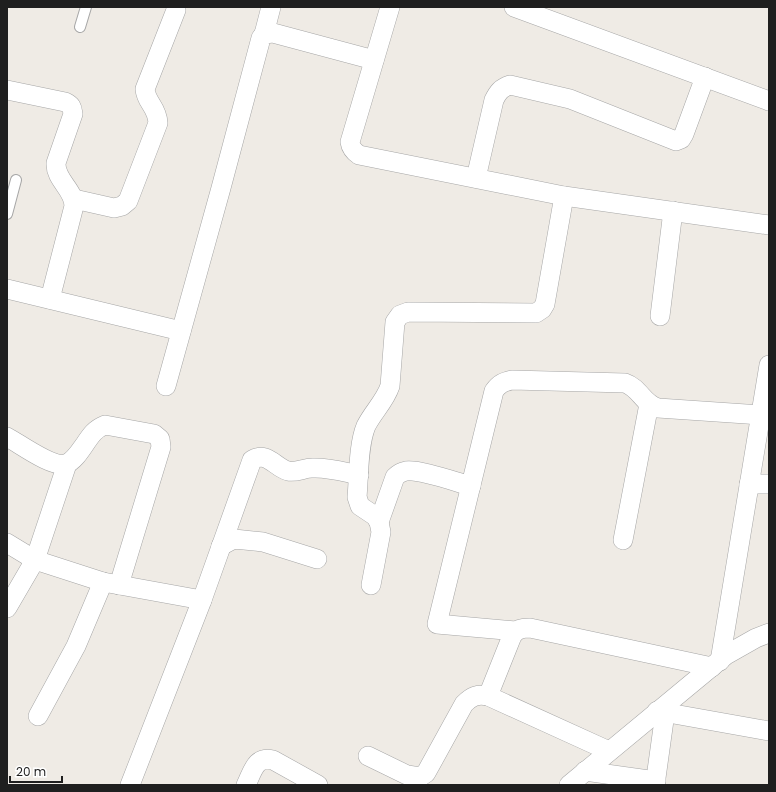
<svg xmlns="http://www.w3.org/2000/svg" width="776" height="792" viewBox="0 0 776 792" font-family="Poppins,sans-serif">
  <style>
    .lines { fill: none; stroke-linecap: round; stroke-linejoin: round }
    .lane-casing { stroke: #a6a6a6; stroke-width: 12 }
    .street-casing { stroke: #a6a6a6; stroke-width: 20 }
    .lane { stroke: #fff; stroke-width: 10 }
    .street { stroke: #fff; stroke-width: 19 }
  </style>
  <rect width="100%" height="100%" fill="#efebe5"/>
  <g class="lines">
    <defs>
      <g id="lane">
        <path d="M80 27 86 7"/>
        <path d="M7 214 16 180"/>
      </g>
      <g id="street">
        <path d="M390 7 350 142C351 148 353 151 359 155L564 196 769 225"/>
        <path d="M514 7 769 101"/>
        <path d="M264 34 271 7"/>
        <path d="M7 90 65 102C72 105 72 108 73 114L56 163C55 180 74 189 74 206L50 299"/>
        <path d="M476 178 494 100C498 92 501 88 510 85L570 99 676 141 681 139 684 134 705 77"/>
        <path d="M74 199 114 208 122 206 128 201 158 123C157 106 146 103 145 89L176 10"/>
        <path d="M7 289 181 331"/>
        <path d="M660 316 673 211"/>
        <path d="M166 386 221 188 261 38 264 34 273 33 374 60"/>
        <path d="M7 437C20 444 52 468 66 464 74 461 80 451 85 444 91 435 95 429 105 425L154 434 160 439 161 447 119 585"/>
        <path d="M67 464 35 560 103 582 202 600"/>
        <path d="M749 484H769"/>
        <path d="M379 522 395 477C398 474 401 472 406 471 419 469 456 482 471 486"/>
        <path d="M623 540 649 404"/>
        <path d="M7 543 35 560 7 608"/>
        <path d="M221 546 234 539 263 542 317 559"/>
        <path d="M371 585 381 532 379 522 375 516 360 506 357 497C359 477 358 445 366 426 373 412 385 401 390 386L395 322 400 315 408 312 536 313 542 309 545 304 564 196"/>
        <path d="M515 631 437 624 494 391C499 384 503 382 512 380L625 383C640 388 643 404 658 408L761 415"/>
        <path d="M720 661 769 365"/>
        <path d="M488 696 512 636C517 629 521 628 530 628L712 667"/>
        <path d="M657 711 769 731"/>
        <path d="M38 716 76 646 103 582"/>
        <path d="M368 756 407 775 420 777 426 773 464 704C472 696 477 694 488 696L609 751"/>
        <path d="M585 771 656 781"/>
        <path d="M130 785 202 600 252 460C268 451 274 467 288 471 296 473 304 468 312 468 328 467 344 472 359 475"/>
        <path d="M246 785C253 771 255 756 273 760L318 785"/>
        <path d="M569 785 726 655 756 638 769 633"/>
        <path d="M655 785 665 713"/>
      </g>
    </defs>
    <use href="#lane" class="lane-casing"/>
    <use href="#street" class="street-casing"/>
    <use href="#lane" class="lane"/>
    <use href="#street" class="street"/>
  </g>
  <rect width="776" height="792" fill="none" stroke="#1f1f1f" stroke-width="16"/>
  <path d="M10 776v6h52v-6" fill="none" stroke="#1f1f1f" stroke-width="2"/>
  <text x="16" y="776" font-size="12" fill="#1f1f1f" stroke="#ffffff" stroke-width="3" paint-order="stroke">20 m</text>
</svg>
